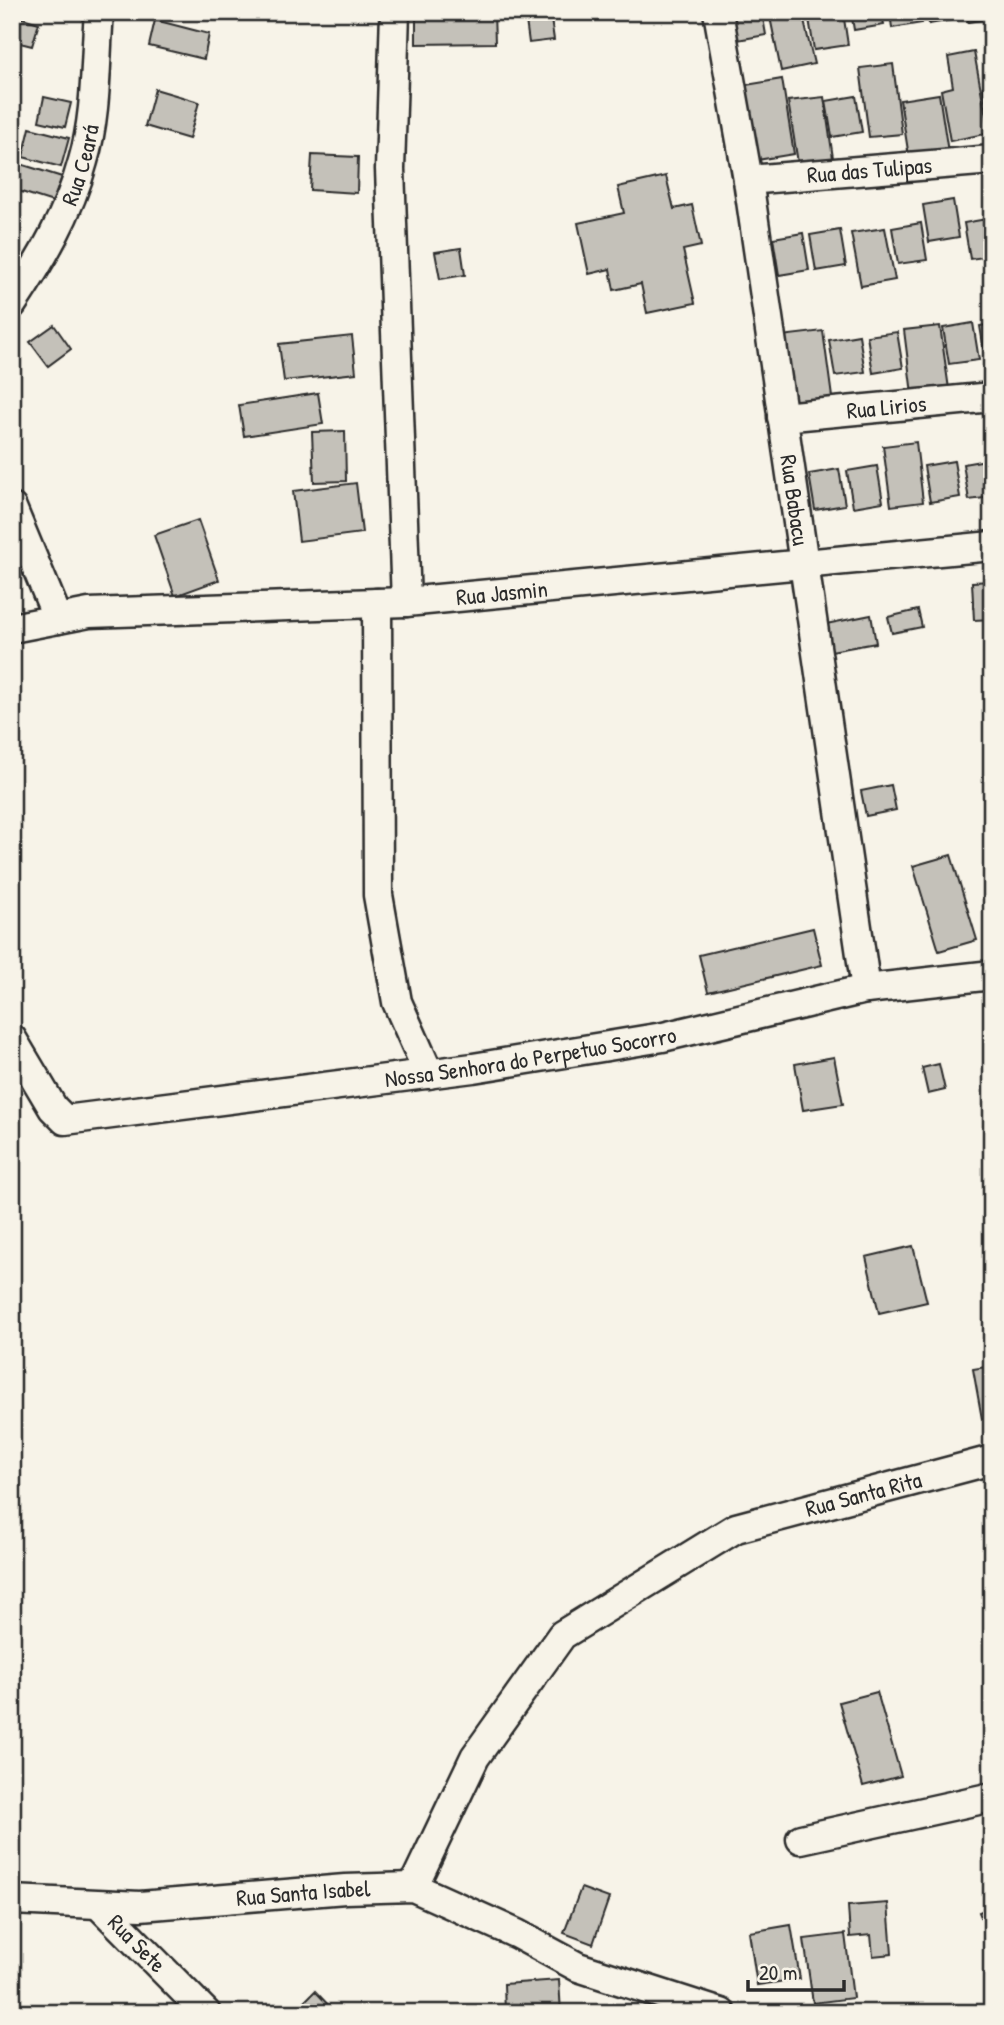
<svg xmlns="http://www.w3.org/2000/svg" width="1004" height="2025" viewBox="0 0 1004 2025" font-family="'Patrick Hand',sans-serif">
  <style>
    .building { fill: #c4c1b9; stroke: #2b2b2b; stroke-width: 2 }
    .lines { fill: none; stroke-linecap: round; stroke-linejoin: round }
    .street-casing { stroke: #2b2b2b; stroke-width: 33 }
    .street { stroke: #f7f3e8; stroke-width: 28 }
    .labels { text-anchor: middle; stroke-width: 5; stroke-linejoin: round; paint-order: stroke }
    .street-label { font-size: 23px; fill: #2b2b2b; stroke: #f7f3e8 }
  </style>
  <rect width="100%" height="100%" fill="#f7f3e8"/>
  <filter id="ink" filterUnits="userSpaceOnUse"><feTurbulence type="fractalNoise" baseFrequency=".0143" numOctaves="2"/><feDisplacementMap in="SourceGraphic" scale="14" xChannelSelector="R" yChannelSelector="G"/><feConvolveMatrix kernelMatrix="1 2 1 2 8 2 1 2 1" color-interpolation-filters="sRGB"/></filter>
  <g filter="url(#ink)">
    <g class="building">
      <path d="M416 12H494L495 43 416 44Z"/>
      <path d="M550 12 554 40 529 43 525 13Z"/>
      <path d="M732 12H762L766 35 737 40Z"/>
      <path d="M769 12H802L814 64 781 71Z"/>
      <path d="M808 12H843L848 45 814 50Z"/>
      <path d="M851 12H882L884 25 854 30Z"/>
      <path d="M890 12H920L922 23 892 28Z"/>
      <path d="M927 12H957L958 19 929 24Z"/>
      <path d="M966 12H992V18L968 22Z"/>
      <path d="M16 16 39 23 32 46 12 41Z"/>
      <path d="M155 20 209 34 204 59 149 46Z"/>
      <path d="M974 52 989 133 950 141 941 90 953 87 948 57Z"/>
      <path d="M893 64 902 134 869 137 860 68Z"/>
      <path d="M782 79 794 154 757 160 734 87Z"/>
      <path d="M992 86V123L989 124 983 87Z"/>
      <path d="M155 89 199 102 189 139 145 126Z"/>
      <path d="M939 94 948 152 909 157 900 100Z"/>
      <path d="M856 96 862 132 832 137 826 101Z"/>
      <path d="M44 97 71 103 65 127 39 121Z"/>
      <path d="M824 97 833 158 798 163 788 101Z"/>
      <path d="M30 128 69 138 61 167 23 157Z"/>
      <path d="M312 155 358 157 357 193 310 190Z"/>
      <path d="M17 163 62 177 53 202 12 189Z"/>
      <path d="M666 176 674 209 692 205 701 246 683 250 695 303 647 313 641 284 614 290 610 269 589 274 578 223 624 213 618 187Z"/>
      <path d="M953 200 959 237 929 242 923 205Z"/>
      <path d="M992 218V256L970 259 964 223Z"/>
      <path d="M921 223 927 260 898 264 892 228Z"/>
      <path d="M885 228 895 280 861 286 851 233Z"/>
      <path d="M840 230 846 266 816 271 810 235Z"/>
      <path d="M803 233 809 270 779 275 773 238Z"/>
      <path d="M461 248 465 275 440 279 435 252Z"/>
      <path d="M973 323 979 360 949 364 943 328Z"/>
      <path d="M992 324V361L986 362 980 326Z"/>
      <path d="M54 325 71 349 48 366 30 342Z"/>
      <path d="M940 326 949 389 912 394 904 330Z"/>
      <path d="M823 331 832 397 789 402 781 336Z"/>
      <path d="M897 332 903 368 873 373 867 336Z"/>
      <path d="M859 335 865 372 835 376 829 340Z"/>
      <path d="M352 336 356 373 284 381 279 344Z"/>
      <path d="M318 393 323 424 244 436 239 405Z"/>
      <path d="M345 431 346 481 314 482 312 432Z"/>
      <path d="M916 442 923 502 891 506 883 446Z"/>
      <path d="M992 459V497L969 500 963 464Z"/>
      <path d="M954 461 960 497 930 502 924 466Z"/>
      <path d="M877 466 883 502 853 507 847 471Z"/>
      <path d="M839 469 845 505 815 510 809 474Z"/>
      <path d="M356 483 362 533 299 541 293 491Z"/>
      <path d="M198 520 219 580 175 596 154 535Z"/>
      <path d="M992 581V619L974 620 972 582Z"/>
      <path d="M918 610 922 627 892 633 888 617Z"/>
      <path d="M871 615 876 643 831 651 826 624Z"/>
      <path d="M891 785 896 810 866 816 861 791Z"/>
      <path d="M951 855 977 940 939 951 913 866Z"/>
      <path d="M813 928 822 965 708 992 699 955Z"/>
      <path d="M834 1057 843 1104 803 1110 795 1064Z"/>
      <path d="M939 1064 945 1090 928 1094 922 1068Z"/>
      <path d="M913 1246 927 1302 879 1313 866 1257Z"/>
      <path d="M992 1366V1418L982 1419 973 1369Z"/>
      <path d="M877 1692 901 1776 863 1786 839 1702Z"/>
      <path d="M581 1888 609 1898 593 1944 564 1933Z"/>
      <path d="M888 1903 892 1954 873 1956 871 1935 850 1937 848 1906Z"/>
      <path d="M992 1907V1945L979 1912Z"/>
      <path d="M791 1925 800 1979 757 1985 749 1932Z"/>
      <path d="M845 1934 853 1998 813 2003 804 1939Z"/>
      <path d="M559 1980 561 2013H505L504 1984Z"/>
      <path d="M315 1991 336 2013H293Z"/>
    </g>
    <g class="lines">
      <defs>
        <g id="street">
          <path d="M395 12 390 169 406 602"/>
          <path id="s1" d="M718 12 748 180 866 989"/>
          <path id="s2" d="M748 180 992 160"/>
          <path id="s3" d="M12 304C42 259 69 213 83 161 97 114 95 61 99 12"/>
          <path id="s4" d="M782 417 992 397"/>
          <path d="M12 508 58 619"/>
          <path d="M377 603 378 895 397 1002 429 1074"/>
          <path id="s5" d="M12 628 89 613 406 602 992 546"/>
          <path id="s6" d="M12 1039 53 1108 65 1120 473 1068 663 1037 866 989 992 975"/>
          <path d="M801 1839 992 1797"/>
          <path id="s7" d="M413 1887 475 1757 562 1635 736 1528 992 1460"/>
          <path id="s8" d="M12 1900 140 1906 345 1889 413 1887 517 1934 578 1967 721 2013"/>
          <path id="s9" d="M99 1905 206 2013"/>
        </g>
      </defs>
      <use href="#street" class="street-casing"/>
      <use href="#street" class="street"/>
    </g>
  </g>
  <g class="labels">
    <g class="street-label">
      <text dy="8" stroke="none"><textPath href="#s3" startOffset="156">Rua Ceará</textPath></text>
      <text dy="8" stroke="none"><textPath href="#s2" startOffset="122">Rua das Tulipas</textPath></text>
      <text dy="8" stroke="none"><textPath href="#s4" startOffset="105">Rua Lirios</textPath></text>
      <text dy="8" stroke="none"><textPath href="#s1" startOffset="494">Rua Babacu</textPath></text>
      <text dy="8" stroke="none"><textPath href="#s5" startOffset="492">Rua Jasmin</textPath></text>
      <text dy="8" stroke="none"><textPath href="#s6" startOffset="567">Nossa Senhora do Perpetuo Socorro</textPath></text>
      <text dy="8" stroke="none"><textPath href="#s7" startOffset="630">Rua Santa Rita</textPath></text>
      <text dy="8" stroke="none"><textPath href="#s8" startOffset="292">Rua Santa Isabel</textPath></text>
      <text dy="8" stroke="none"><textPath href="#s9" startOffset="54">Rua Sete</textPath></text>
    </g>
  </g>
  <rect width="1004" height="2025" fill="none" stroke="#f7f3e8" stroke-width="42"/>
  <rect x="21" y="21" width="962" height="1983" fill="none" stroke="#2b2b2b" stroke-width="2.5" filter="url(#ink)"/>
  <path d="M748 1980v10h96v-10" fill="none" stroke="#2b2b2b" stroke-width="3.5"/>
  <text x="759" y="1980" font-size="21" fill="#2b2b2b" stroke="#f7f3e8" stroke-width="5" paint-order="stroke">20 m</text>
</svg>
